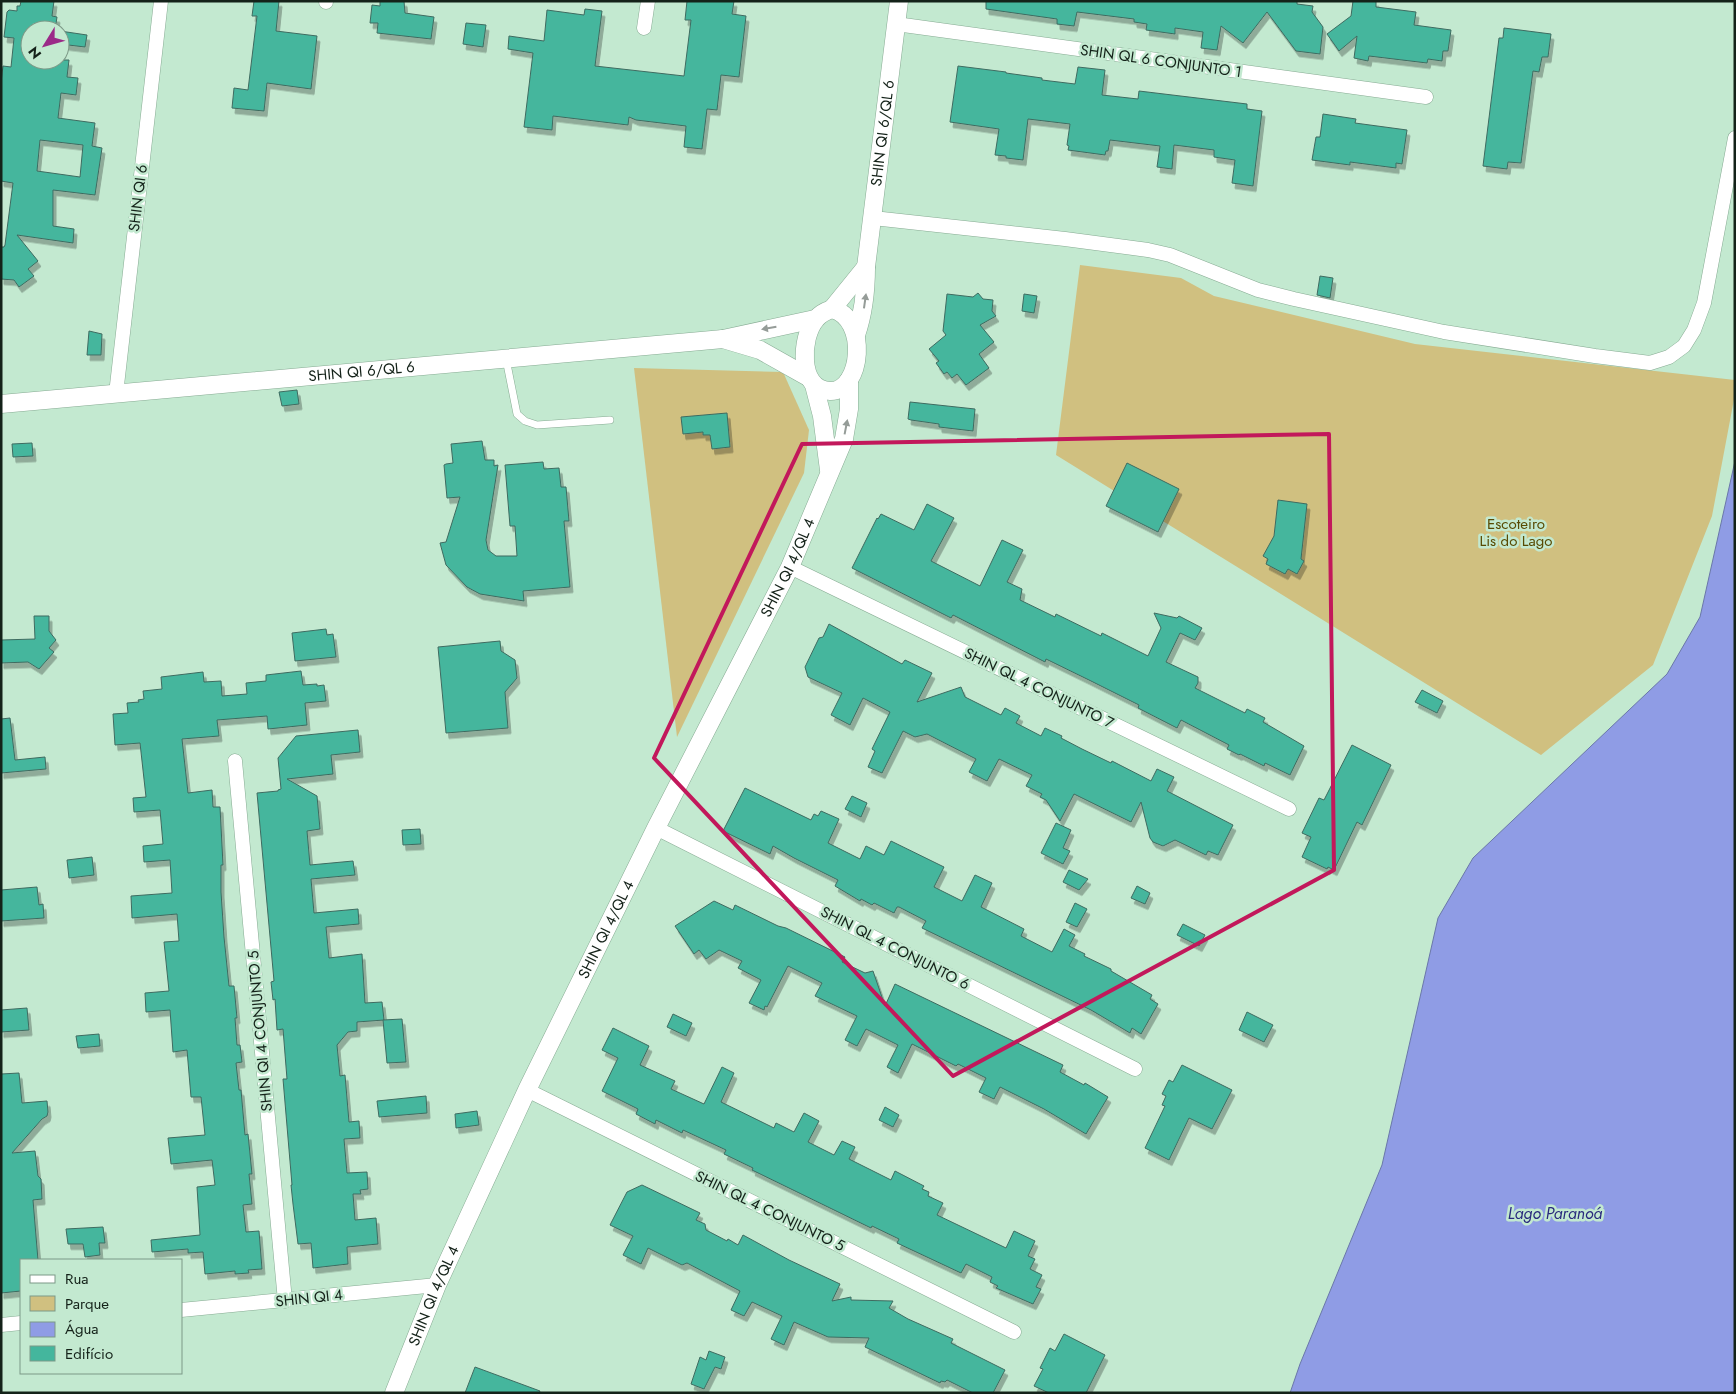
<svg xmlns="http://www.w3.org/2000/svg" width="1736" height="1394" viewBox="0 0 1736 1394" font-family="Jost,sans-serif">
  <style>
    .green { fill: #d0c080 }
    .water { fill: #8f9ce5; stroke: #6a77a8 }
    .building { fill: #44b69d; stroke: #3f6b60; fill-rule: evenodd; filter: url(#shadow) }
    .lines { fill: none; stroke-linecap: round; stroke-linejoin: round }
    .service-casing { stroke: #87ab93; stroke-width: 8 }
    .minor-casing { stroke: #87ab93; stroke-width: 15 }
    .tertiary-casing { stroke: #87ab93; stroke-width: 19 }
    .service { stroke: #fff; stroke-width: 7 }
    .minor { stroke: #fff; stroke-width: 14 }
    .tertiary { stroke: #fff; stroke-width: 18 }
    .oneway { fill: #959c98 }
    .marked { fill: none; stroke: #c2185b; stroke-width: 4; stroke-linejoin: round }
    .labels { text-anchor: middle; stroke-width: 5; stroke-linejoin: round; paint-order: stroke }
    .street-label { font-size: 15px; fill: #142219; stroke: #c3e9d0 }
    .park-label { font-size: 15px; fill: #584a02; stroke: #c3e9d0 }
    .water-label { font-size: 16px; font-style: italic; fill: #28297d; stroke: #c3e9d0 }
  </style>
  <defs>
    <filter id="shadow"><feDropShadow dx="3" dy="5.5" stdDeviation="0" flood-color="#0004"/></filter>
  </defs>
  <rect width="100%" height="100%" fill="#c3e9d0"/>
  <g class="green">
    <path d="M1080 265 1181 278 1214 296 1415 344 1735 380V394L1712 516 1653 665 1541 755 1056 455Z"/>
    <path d="M634 368 783 372 809 430 804 473 677 737Z"/>
  </g>
  <path class="water" d="M1735 461V1393H1290L1300 1364 1382 1165 1438 918 1473 858 1667 674 1700 617Z"/>
  <g class="building">
    <path d="M21 1H54L52 16 57 17 55 30H30V60H69L67 77 78 78 76 95 61 93 58 118 95 123 92 146 102 148 95 195 53 190V226L74 229 73 243 17 235 38 261 28 269 34 276 19 287 14 280 1 279V247H4L5 245 13 183 1 181V82L3 66 11 67 14 38 4 37 7 12 9 10 17 11V6H20ZM40 140 83 145 80 177 37 171Z"/>
    <path d="M254 1H279L276 31 317 36 311 89 267 83 264 111 232 108 234 88 248 90 257 16H252Z"/>
    <path d="M380 1H404L405 13 434 17 431 39 377 33 378 23H370L372 5 380 6Z"/>
    <path d="M687 1H734L732 14 746 16 739 77 721 75 717 110 707 109 702 149 684 147 686 126 636 120 629 117 628 125 553 116 552 130 524 127 533 53 508 49 509 36 544 41 547 10 584 15 585 9 602 11 595 66 684 76 691 20H685Z"/>
    <path d="M986 1H1297V4L1313 6 1312 12 1323 27 1320 54 1296 51 1267 12 1243 43 1221 26 1217 50 1201 48 1203 32 1175 28V34L1146 30 1147 24 1134 22V19L1077 12 1074 26 1057 24V19L986 9Z"/>
    <path d="M1353 1H1376V7L1416 12 1414 25 1451 30 1448 51H1443L1442 61 1428 59 1427 63 1369 56 1368 61 1354 58 1357 36 1339 51 1327 34 1351 16Z"/>
    <path d="M466 23 486 25 483 47 463 44Z"/>
    <path d="M1504 28 1551 34 1548 57H1542L1539 72 1533 71 1521 163 1508 162 1507 169 1483 166 1499 38H1503Z"/>
    <path d="M60 31 87 35 85 47 60 44Z"/>
    <path d="M958 66 1006 72V73L1042 78V80L1075 84 1078 67 1105 70 1102 95 1138 99 1139 91 1247 104V109L1262 111 1253 186 1232 183 1235 160 1214 157V150L1174 145 1172 169 1157 167 1160 146 1110 140 1108 151H1106L1105 155 1068 150 1069 146 1067 145 1070 124 1028 119 1023 160 1006 158V156L995 155 999 129 950 122Z"/>
    <path d="M1323 114 1356 119 1355 123 1407 130 1402 164 1396 163V168L1350 162V165L1312 160 1316 137H1320Z"/>
    <path d="M1320 276 1333 278 1330 298 1317 295Z"/>
    <path d="M978 293 983 299 993 300 992 311 996 316 980 325 994 342 979 354 989 368 966 385 957 374 952 378 947 372 944 374 936 363 939 361 929 349 946 335 943 331 947 294 973 297Z"/>
    <path d="M1024 294 1037 296 1034 313 1022 311Z"/>
    <path d="M89 331 102 334 101 355H87Z"/>
    <path d="M297 390 299 404 282 406 279 392Z"/>
    <path d="M910 402 975 409 973 431 939 427V424L911 420 908 419Z"/>
    <path d="M727 413 730 447 712 449 710 435H703V432L683 434 681 417Z"/>
    <path d="M482 441 485 460H494V466L498 465 486 540 488 550 496 556H517L515 526H510L505 465 543 462 544 469 559 468 561 487H566L569 521H564L570 587 523 591 524 601 480 594 467 587 446 565 440 543 446 542 460 497 447 498 444 465 446 464 453 463 451 444Z"/>
    <path d="M32 443 33 456 13 457 12 444Z"/>
    <path d="M1127 463 1179 489 1158 532 1106 506Z"/>
    <path d="M1278 500 1307 504 1301 559 1304 561 1297 574 1288 569 1285 574 1266 564 1268 559 1263 556 1274 536Z"/>
    <path d="M927 504 954 518 931 561 980 586 1002 540 1023 550 1007 582 1022 589 1020 600 1055 617 1056 614 1101 636 1102 633 1148 656 1161 628 1154 613 1177 618 1179 616 1202 628 1195 640 1180 633 1166 662 1198 677V683L1195 688 1245 713 1247 709 1265 718 1263 722 1304 746 1290 775 1265 763 1264 766 1240 754 1239 755 1227 749 1229 745 1181 720 1177 728 1138 708 1139 705 1089 680 1046 659 1045 662 953 615 951 618 852 568 877 518 878 519 881 514 914 530Z"/>
    <path d="M34 616H49V631L56 640 49 648 54 652 39 669 28 662 1 663V640L35 639Z"/>
    <path d="M829 624 902 664 905 660 932 673 917 702 961 687 965 697 1001 715 1005 708 1020 716 1016 723 1041 736 1045 728 1062 736 1061 738 1082 749 1111 763 1112 761 1151 781 1157 769 1174 777 1167 791 1233 825 1218 855 1208 851 1206 855 1175 840 1163 846 1153 842 1150 838 1141 802 1131 822 1074 794 1060 821 1046 800 1040 797 1042 794 1026 786 1032 775 999 759 987 781 969 772 976 759 927 734 915 737 903 731 882 773 868 767 875 751 872 749 890 712 863 698 850 725 831 715 842 693 808 677 805 667 819 638 823 637Z"/>
    <path d="M326 629 327 635 333 634 336 657 295 661 292 633Z"/>
    <path d="M500 641 501 651 515 660 517 678 505 692 508 728 446 733 438 647Z"/>
    <path d="M301 671 303 685 317 684V686L324 685 326 701 305 703 307 725 268 729 267 716 217 720 219 736 182 739 188 793 212 790 213 807H220L223 865H221V892L224 937 229 986H234L237 1018H235L237 1045H240L242 1062 236 1063 239 1090H241L245 1135 248 1134 252 1174H249L252 1204 243 1205 246 1232 259 1231 262 1269 248 1270 249 1273 235 1274V1271L205 1274 203 1252 188 1253V1249L152 1252 151 1240 200 1235 197 1187 215 1185 212 1160 171 1164 168 1138 205 1135 201 1097H191L187 1050 173 1052 170 1010 146 1012 145 993 169 991 164 942 179 941 177 914 132 918 131 896 172 893 170 860 144 862 143 846 163 844 160 810 134 812 133 798 146 797 140 743 115 745 113 714 128 713 127 703 139 702 138 700 144 699 143 691 162 689 161 677 203 672 204 682 221 681 222 696 247 694 246 683 266 681V675Z"/>
    <path d="M1422 690 1443 701 1437 713 1415 702Z"/>
    <path d="M10 718 15 760 45 757 46 769 1 773V719Z"/>
    <path d="M358 730 360 752 331 755 333 774 287 779 317 796 320 829 307 831 310 865 353 861 355 875 311 879 314 913 358 909 359 924 326 927 329 958 362 954 365 1003 382 1002 384 1020 357 1022V1031L348 1032 337 1045 340 1076 345 1075 349 1122 359 1121 360 1138 344 1139 347 1173 367 1172 368 1189 360 1190 361 1194H353L355 1220 376 1218 378 1244 347 1247 348 1264 313 1268 311 1243 298 1244 293 1204 291 1185H292L283 1079H287L283 1029 277 1030 275 999 273 1000 271 982 274 981 257 793 278 791V790L281 789 278 758 296 736Z"/>
    <path d="M1352 745 1391 765 1362 825 1357 822 1334 870 1328 867 1327 869 1302 857 1311 837 1302 833 1319 798 1324 800Z"/>
    <path d="M745 788 811 820 814 814 818 816 821 811 839 819 828 843 860 859 866 846 884 855 891 841 944 867 934 887 962 901 975 875 992 883 981 907 1024 929 1021 936 1052 952 1064 929 1075 935 1069 946 1085 954 1084 956 1111 969V971L1152 995 1150 999 1158 1004 1141 1034 1132 1028 1130 1033 1091 1010 922 928 926 921 899 907H897L894 913 874 903 872 905 861 899 860 901 835 886 838 880 794 858 773 846 770 854 723 831Z"/>
    <path d="M852 796 867 803 861 817 845 809Z"/>
    <path d="M1056 823 1071 830 1063 848 1070 851 1063 864 1041 853Z"/>
    <path d="M420 829 421 844 403 845 402 830Z"/>
    <path d="M92 857 94 875 69 878 67 860Z"/>
    <path d="M1069 870 1088 879 1079 890 1063 882Z"/>
    <path d="M1137 886 1150 893 1145 904 1131 898Z"/>
    <path d="M37 887 39 905 43 904 44 918 1 921V890Z"/>
    <path d="M714 901 733 910 735 905 778 926 786 928 845 957 842 962 865 973 873 971 885 1006 895 984 1063 1065 1060 1072 1084 1085 1085 1083 1108 1097 1086 1134 1044 1109 1000 1087 994 1099 979 1092 986 1078 958 1064 956 1066 912 1044 898 1073 887 1067 898 1045 866 1029 857 1046 845 1040 857 1016 815 996 822 983 788 966 767 1007 765 1006 764 1010 749 1003 761 980 738 968 742 961 719 950 706 959 699 950 694 954 675 926Z"/>
    <path d="M1075 903 1087 909 1077 927 1066 922Z"/>
    <path d="M1183 924 1205 935 1199 946 1177 935Z"/>
    <path d="M27 1008 29 1030 1 1032V1010Z"/>
    <path d="M1247 1012 1273 1025 1264 1042 1239 1030Z"/>
    <path d="M673 1014 692 1023 686 1036 667 1027Z"/>
    <path d="M402 1019 406 1062 387 1063 383 1020Z"/>
    <path d="M613 1028 649 1046 640 1065 675 1081 671 1089 704 1104 722 1067 734 1073 721 1102 774 1128 776 1123 794 1132 804 1113 819 1121 808 1142 834 1155 842 1141 855 1147 849 1159 891 1180 895 1171 924 1186 922 1189 929 1192 928 1196 943 1203 937 1215 1006 1248 1014 1231 1035 1241 1028 1256 1035 1259 1030 1269 1042 1275 1036 1287 1041 1289 1033 1304 996 1288 998 1286 990 1282 992 1277 966 1264 961 1273 897 1243 899 1239 872 1226 871 1228 752 1170 753 1168 724 1154 726 1150 683 1130 682 1133 656 1120 655 1124 636 1114 638 1109 602 1091 618 1058 602 1050Z"/>
    <path d="M99 1034 100 1046 78 1048 76 1036Z"/>
    <path d="M1182 1065 1232 1090 1212 1129 1189 1118 1169 1160 1145 1148 1165 1106 1162 1105 1166 1096 1162 1094 1169 1080 1173 1082Z"/>
    <path d="M19 1073 22 1103 47 1101 48 1112 47 1116 42 1119 12 1153 35 1151 38 1176 41 1179 42 1199 33 1200 38 1260H21V1291L1 1293V1074Z"/>
    <path d="M426 1096 427 1113 379 1117 377 1101Z"/>
    <path d="M885 1107 899 1115 893 1127 879 1120Z"/>
    <path d="M477 1111 479 1125 456 1128 455 1114Z"/>
    <path d="M642 1185 700 1213 696 1220 705 1224 706 1230 727 1241 728 1239 738 1245 743 1235 789 1260 840 1284 832 1301 851 1297V1300L893 1301 889 1308 908 1319 953 1339 951 1343 1005 1370 993 1393H973L947 1380 945 1382 941 1381 940 1383 865 1347 869 1338 828 1337 794 1322 784 1345 771 1339 782 1316 752 1302 744 1316 731 1310 740 1291 687 1263 682 1265 648 1248 641 1264 623 1255 633 1236 610 1225 627 1192Z"/>
    <path d="M103 1227 105 1243H99L100 1255 85 1257 83 1244H68L66 1229Z"/>
    <path d="M1064 1334 1105 1355 1086 1393H1049L1034 1386 1043 1369 1040 1368 1050 1348 1055 1351Z"/>
    <path d="M709 1351 725 1357 721 1369 715 1367 704 1389 691 1384 700 1357 706 1360Z"/>
    <path d="M475 1367 540 1391 539 1393H465Z"/>
  </g>
  <g class="lines">
    <defs>
      <path id="service" d="M506 359 517 414 525 421 537 425 610 420"/>
      <g id="minor">
        <path d="M326 2V1"/>
        <path d="M896 24 1426 97"/>
        <path d="M644 28 648 1"/>
        <path d="M873 218 1065 239 1148 250 1170 255 1258 290 1294 299 1444 332 1595 356 1650 363 1669 357 1684 346 1694 330 1704 303 1735 138"/>
        <path d="M116 394 161 1"/>
        <path d="M790 567 1289 809"/>
        <path d="M235 761 285 1301"/>
        <path d="M656 828 1135 1069"/>
        <path d="M527 1090 1014 1332"/>
        <path d="M181 1310 437 1285"/>
        <path d="M1 1325 21 1323"/>
      </g>
      <g id="tertiary">
        <path d="M832 309C869 318 862 392 830 391 798 390 800 337 816 319 820 314 826 311 832 309Z"/>
        <path d="M832 309 866 267"/>
        <path id="s1" d="M856 335C864 312 866 291 866 267L899 1"/>
        <path d="M723 339 760 350 808 377"/>
        <path d="M814 385 822 416 829 470"/>
        <path id="s2" d="M1 404 723 339 815 319"/>
        <path id="s3" d="M394 1393 437 1285 527 1090 656 828 790 567 844 439 849 409V380"/>
      </g>
    </defs>
    <use href="#service" class="service-casing"/>
    <use href="#minor" class="minor-casing"/>
    <use href="#tertiary" class="tertiary-casing"/>
    <use href="#service" class="service"/>
    <use href="#minor" class="minor"/>
    <use href="#tertiary" class="tertiary"/>
  </g>
  <defs><path id="oneway-solid" d="M-6-.8H1V-3.2L6.5 0L1 3.2V.8H-6Z" transform="scale(1.25)"/></defs>
  <g class="oneway">
    <use href="#oneway-solid" transform="translate(865 301) rotate(-82)"/>
    <use href="#oneway-solid" transform="translate(769 328) rotate(170)"/>
    <use href="#oneway-solid" transform="translate(846 427) rotate(-79)"/>
  </g>
  <path class="marked" d="M1329 434 1334 870 953 1076 654 758 802 444Z"/>
  <g class="labels">
    <g class="street-label">
      <text transform="translate(1161 61) rotate(8)" y="5">SHIN QL 6 CONJUNTO 1</text>
      <text dy="5" stroke="none"><textPath href="#s1" startOffset="204">SHIN QI 6/QL 6</textPath></text>
      <text transform="translate(138 198) rotate(-83)" y="5">SHIN QI 6</text>
      <text dy="5" stroke="none"><textPath href="#s2" startOffset="362">SHIN QI 6/QL 6</textPath></text>
      <text dy="5" stroke="none"><textPath href="#s3" startOffset="915">SHIN QI 4/QL 4</textPath></text>
      <text transform="translate(1039 688) rotate(26)" y="5">SHIN QL 4 CONJUNTO 7</text>
      <text dy="5" stroke="none"><textPath href="#s3" startOffset="510">SHIN QI 4/QL 4</textPath></text>
      <text transform="translate(895 948) rotate(27)" y="5">SHIN QL 4 CONJUNTO 6</text>
      <text transform="translate(260 1031) rotate(-95)" y="5">SHIN QI 4 CONJUNTO 5</text>
      <text transform="translate(770 1211) rotate(26)" y="5">SHIN QL 4 CONJUNTO 5</text>
      <text dy="5" stroke="none"><textPath href="#s3" startOffset="105">SHIN QI 4/QL 4</textPath></text>
      <text transform="translate(309 1298) rotate(-6)" y="5">SHIN QI 4</text>
    </g>
    <g class="park-label">
      <text x="1516" y="529">Escoteiro<tspan x="1516" dy="17">Lis do Lago</tspan></text>
    </g>
    <g class="water-label">
      <text x="1555" y="1219">Lago Paranoá</text>
    </g>
  </g>
  <rect width="1736" height="1394" fill="none" stroke="#142219" stroke-width="5"/>
  <rect x="20" y="1259" width="162" height="115" fill="#c3e9d0" stroke="#7d9987"/>
  <rect x="30" y="1275" width="25" height="8" fill="#ffffff" stroke="#7d9987"/>
  <text x="65" y="1284" font-size="15" fill="#142219">Rua</text>
  <rect x="30" y="1296" width="25" height="15" fill="#d0c080" stroke="#7d9987"/>
  <text x="65" y="1309" font-size="15" fill="#142219">Parque</text>
  <rect x="30" y="1322" width="25" height="15" fill="#8f9ce5" stroke="#7d9987"/>
  <text x="65" y="1334" font-size="15" fill="#142219">Água</text>
  <rect x="30" y="1346" width="25" height="15" fill="#44b69d" stroke="#7d9987"/>
  <text x="65" y="1359" font-size="15" fill="#142219">Edifício</text>
  <g transform="translate(45 45) rotate(233)"><circle r="24" fill="#c3e9d0" stroke="#7d9987"/>
  <path d="M0-4L9 19L0 12L-9 19Z" fill="#9b2a88"/>
  <text y="-8" font-size="14" font-weight="bold" text-anchor="middle" fill="#142219">N</text>
  </g>
</svg>
